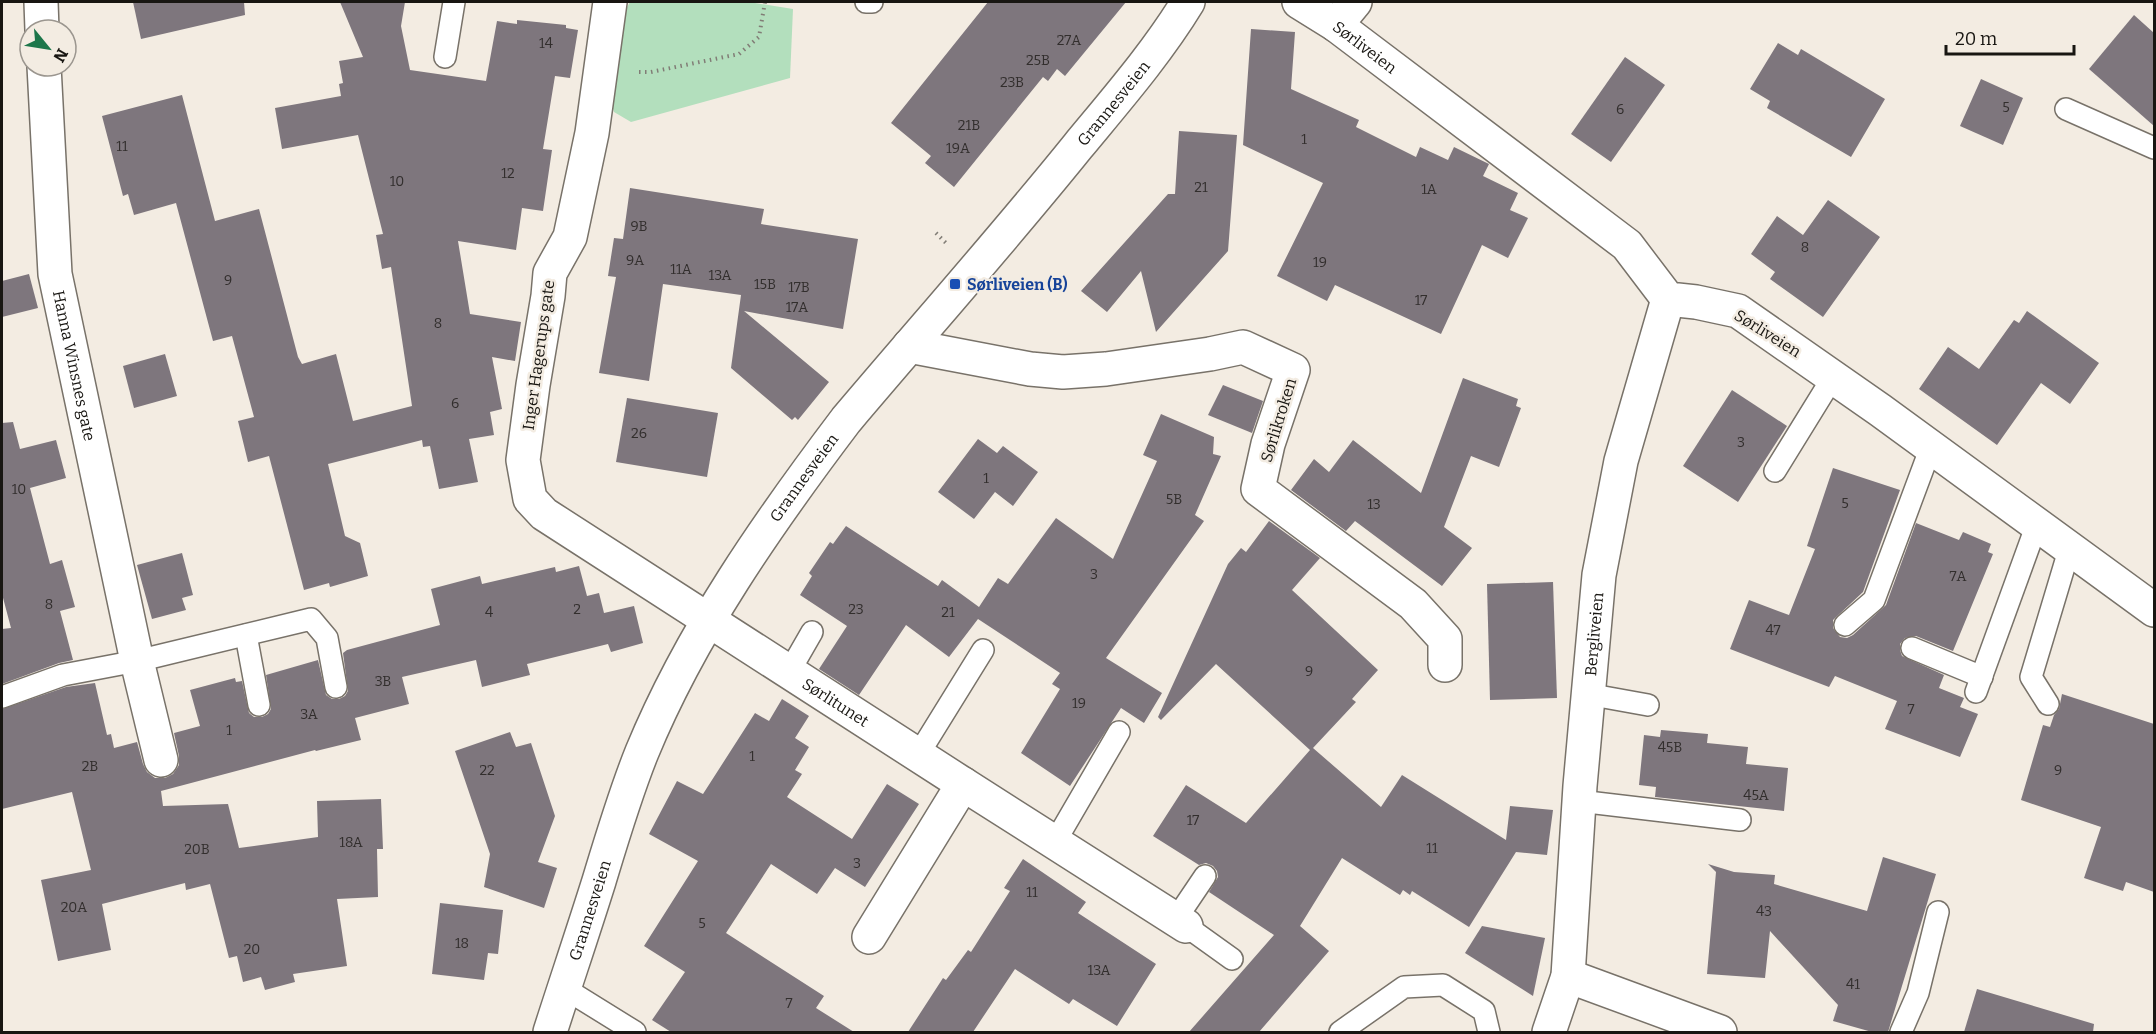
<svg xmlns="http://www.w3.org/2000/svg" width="2156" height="1034" viewBox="0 0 2156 1034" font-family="Bitter,serif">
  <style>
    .green { fill: #b3dfbd }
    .building { fill: #7e767d }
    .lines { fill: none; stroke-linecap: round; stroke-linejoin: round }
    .service-casing { stroke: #787269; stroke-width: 24 }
    .minor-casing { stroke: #787269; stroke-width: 36 }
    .path { stroke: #817d76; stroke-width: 4; stroke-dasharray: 1.5 4.5; stroke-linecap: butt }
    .service { stroke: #fff; stroke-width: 21 }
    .minor { stroke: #fff; stroke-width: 33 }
    .transit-dot { fill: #1a4fb4; stroke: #f3ece2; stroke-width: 2 }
    .labels { text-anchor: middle; stroke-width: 5; stroke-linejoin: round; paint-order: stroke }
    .number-label { font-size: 14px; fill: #322e2d }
    .street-label { font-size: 16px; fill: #181612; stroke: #f3ece2 }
    .transit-label { font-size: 16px; font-weight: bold; fill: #164399; stroke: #f3ece2; text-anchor: start }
  </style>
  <rect width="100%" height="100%" fill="#f3ece2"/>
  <path class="green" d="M630 2H749L793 9 790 78 631 122 614 112 609 96 620 20Z"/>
  <g class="building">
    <path d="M133 2H244L245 15 141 39Z"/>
    <path d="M340 2H405L401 26 410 70 486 81 497 21 517 24V20L566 25V28L578 30 570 78 555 76 543 149 552 150 543 211 522 208 516 250 458 241 470 314 521 322 515 361 492 357 502 409 490 412 494 435 469 439 478 482 439 489 430 446 423 447 422 440 328 464 345 536 360 543 368 576 330 587 329 583 304 590 269 456 248 462 238 421 254 417 232 336 213 341 176 203 134 215 128 194 123 196 102 116 182 95 215 221 259 209 298 357 302 364 336 354 353 421 412 406 391 267 382 269 376 235 383 234 358 135 282 149 275 108 341 96 339 84 343 83 339 61 363 57Z"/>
    <path d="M988 2H1126L1065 76 1057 69 1048 81 1043 77 954 187 925 163 931 156 891 123Z"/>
    <path d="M2134 15 2154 33V126L2089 69Z"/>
    <path d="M1251 29 1295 32 1291 89 1359 120 1356 127 1416 157 1420 147 1448 160 1454 147 1489 164 1483 176 1518 193 1510 210 1528 218 1508 258 1482 245 1441 334 1335 285 1327 301 1277 276 1323 183 1243 145Z"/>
    <path d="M1778 43 1798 55 1801 49 1885 99 1851 157 1767 108 1770 101 1750 89Z"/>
    <path d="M1625 57 1665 85 1611 162 1571 134Z"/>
    <path d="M1981 79 2023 98 2003 145 1960 126Z"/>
    <path d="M1179 131 1237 135 1228 251 1156 332 1141 271 1107 312 1081 291 1168 194H1175Z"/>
    <path d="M630 188 764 209 761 224 858 239 843 329 744 311 829 382 798 420 795 417 792 420 731 368 741 295 663 284 649 381 599 373 616 277 608 276 614 238 623 239Z"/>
    <path d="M1828 200 1880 237 1823 317 1770 279 1775 272 1751 254 1777 216 1803 235Z"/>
    <path d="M29 274 38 308 2 317V281Z"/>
    <path d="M2027 311 2099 363 2070 404 2041 383 1997 445 1919 389 1948 347 1979 369 2014 320 2019 323Z"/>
    <path d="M165 354 177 396 134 408 123 366Z"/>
    <path d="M1463 378 1518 399 1516 406 1521 408 1499 467 1471 456 1444 527 1472 548 1442 586 1355 521 1346 531 1291 490 1314 459 1329 472 1353 440 1421 493Z"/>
    <path d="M1223 385 1263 401 1252 433 1208 415Z"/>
    <path d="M1732 390 1787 426 1738 502 1683 466Z"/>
    <path d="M627 398 718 413 707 477 616 462Z"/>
    <path d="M1161 414 1214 437 1213 454 1221 456 1195 515 1204 521 1106 658 1162 693 1144 723 1121 708 1070 786 1021 753 1060 689 1052 684 1060 673 978 619 949 657 906 625 859 695 819 669 847 626 800 595 812 576 809 573 830 542 833 544 846 526 938 586 942 580 979 607 998 578 1008 584 1056 518 1113 559 1157 461 1143 455Z"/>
    <path d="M13 422 20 449 56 440 66 478 30 488 50 564 62 560 75 607 60 611 73 660 59 663 2 684V629L11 628 2 594V423Z"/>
    <path d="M978 439 997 453 1003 446 1038 472 1013 506 995 492 974 519 938 492Z"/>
    <path d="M1833 468 1900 490 1863 592 1833 620V628L1840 637 1847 638 1853 635 1886 605 1916 523 1959 540 1963 532 1991 544 1988 552 1993 554 1953 651 1916 636 1905 638 1900 644V650L1902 656 1944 675 1939 688 1964 698 1960 707 1978 714 1960 757 1885 729 1897 701 1835 676 1829 687 1730 649 1749 600 1789 615 1815 549 1807 546Z"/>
    <path d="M1269 521 1320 558 1292 590 1378 670 1352 699 1356 702 1313 748 1381 807 1402 775 1506 840 1510 806 1553 810 1547 855 1516 852 1469 927 1412 891 1410 895 1403 890 1400 895 1342 858 1300 926 1329 951 1259 1032H1189L1274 935 1209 892 1218 877 1217 871 1213 866 1206 863 1199 865 1153 836 1186 785 1246 823 1310 750 1216 664 1161 720 1158 717 1228 564 1241 548 1246 552Z"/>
    <path d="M182 553 193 595 182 598 186 610 152 619 137 565Z"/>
    <path d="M579 566 587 596 599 593 604 613 634 606 643 643 611 652 608 644 527 664 530 675 482 687 476 660 402 677 409 704 355 718 361 740 316 751 315 750 161 791 163 806 228 804 239 848 318 837 317 801 381 799 383 849H377L378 897 337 899 347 966 293 974 295 982 265 990 261 977 243 982 237 956 229 958 210 884 186 890 185 883 102 904 111 950 58 961 41 880 91 870 72 792 2 809V709L66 687 95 683 107 735 111 734 114 748 137 742 143 764 147 772 155 778H165L173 774 179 765V756L174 733 200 726 190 690 235 678 236 682 242 681 249 713 254 717H262L268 714 271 709 266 675 318 660 326 695 332 699H339L345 696 348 691 343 653 347 650 440 625 431 589 480 576 482 584 555 567 556 572Z"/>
    <path d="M1553 582 1557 698 1490 700 1487 584Z"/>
    <path d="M2062 694 2154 724V892L2126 882 2123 891 2084 878 2101 827 2021 800 2043 725 2050 727 2054 715 2059 709Z"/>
    <path d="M782 699 809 716 795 738 809 747 795 770 802 774 787 797 852 839 887 784 919 804 865 887 835 868 817 894 771 864 726 933 824 996 816 1008 854 1032H671L652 1020 685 972 644 946 698 861 649 834 677 781 703 794 755 713 769 721Z"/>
    <path d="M1661 730 1708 734 1707 743 1748 747 1746 764 1788 768 1784 811 1655 797 1656 787 1639 785 1644 735 1660 737Z"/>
    <path d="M510 732 516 747 531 743 555 816 538 862 557 868 544 908 484 887 490 854 455 751Z"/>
    <path d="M1883 857 1936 874 1888 1032H1872L1833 1021 1838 1005 1770 931 1765 978 1707 974 1716 872 1708 864 1734 872 1775 875 1774 884 1867 911Z"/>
    <path d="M1023 859 1086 902 1078 913 1156 964 1117 1026 1073 999 1069 1004 1015 969 973 1032H908L943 978 946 980 968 950 971 952 1010 891 1004 888Z"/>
    <path d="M440 903 503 910 498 954 488 953 484 980 432 974Z"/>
    <path d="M1482 926 1545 938 1533 996 1465 953Z"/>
    <path d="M1977 989 2094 1024 2093 1032H1964Z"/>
  </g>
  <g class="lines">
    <defs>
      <g id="service">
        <path d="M866 2H872"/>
        <path d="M445 57 454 2"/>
        <path d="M2066 109 2154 148"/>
        <path d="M1775 471 1833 377"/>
        <path d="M1845 625 1874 600 1931 447"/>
        <path d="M246 635 259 705"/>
        <path d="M1912 648 1982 677"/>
        <path d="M789 672 812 632"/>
        <path d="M1976 692 2037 524"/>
        <path d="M1587 694 1648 705"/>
        <path d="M2 697 63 675 137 661 311 619 327 638 336 687"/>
        <path d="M2048 704 2031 677 2070 547"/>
        <path d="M918 755 983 650"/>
        <path d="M1579 801 1740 820"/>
        <path d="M1055 842 1119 732"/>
        <path d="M1176 919 1205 876"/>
        <path d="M1186 926 1232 959"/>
        <path d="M564 988 635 1032"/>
        <path d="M1340 1032 1404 987 1443 985 1484 1011 1489 1032"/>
        <path d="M1901 1032 1918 993 1938 912"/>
      </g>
      <g id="minor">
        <path d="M41 2 42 30"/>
        <path id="s1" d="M610 2 592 133 570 237 550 273 548 296 533 385 523 460 530 499 544 514 963 784 869 937"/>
        <path id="s2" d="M1299 2 1336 25 1627 245 1668 299 1696 302 1738 311 1880 410 2154 610"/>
        <path d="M1336 25 1355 2"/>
        <path id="s3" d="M44 66 55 274 137 661 161 760"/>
        <path d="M909 346 1030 369 1063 372 1106 369 1210 354 1243 347 1293 370 1268 444 1258 489 1413 604 1445 639V665"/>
        <path d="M963 784 1186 926"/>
        <path d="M1568 976 1720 1032"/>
        <path id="s4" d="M550 1032C566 982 583 932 599 881 612 838 625 794 642 752 691 633 768 523 846 420 923 329 1003 239 1078 146 1116 100 1157 53 1188 2"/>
        <path id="s5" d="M1549 1032 1568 976 1580 786 1599 575 1621 461 1668 299"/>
      </g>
    </defs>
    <use href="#service" class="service-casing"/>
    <use href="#minor" class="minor-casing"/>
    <g class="path">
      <path d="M639 72H651L739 54 759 37 765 2"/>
      <path d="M936 233 947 244"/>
    </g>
    <use href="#service" class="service"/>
    <use href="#minor" class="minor"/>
  </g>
  <rect class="transit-dot" x="949" y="278" width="12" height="12" rx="3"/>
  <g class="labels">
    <g class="number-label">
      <text x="1069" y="45">27A</text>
      <text x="546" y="48">14</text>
      <text x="1038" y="65">25B</text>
      <text x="1012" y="87">23B</text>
      <text x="2006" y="112">5</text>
      <text x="1620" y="114">6</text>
      <text x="969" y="130">21B</text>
      <text x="1304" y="144">1</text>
      <text x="122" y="151">11</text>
      <text x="958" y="153">19A</text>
      <text x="508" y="178">12</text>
      <text x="397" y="186">10</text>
      <text x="1201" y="192">21</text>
      <text x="1429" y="194">1A</text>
      <text x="639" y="231">9B</text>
      <text x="1805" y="252">8</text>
      <text x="635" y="265">9A</text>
      <text x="1320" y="267">19</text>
      <text x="681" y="274">11A</text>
      <text x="720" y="280">13A</text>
      <text x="228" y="285">9</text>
      <text x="765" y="289">15B</text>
      <text x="799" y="292">17B</text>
      <text x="1421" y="305">17</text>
      <text x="797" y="312">17A</text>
      <text x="438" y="328">8</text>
      <text x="455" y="408">6</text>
      <text x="639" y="438">26</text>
      <text x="1741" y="447">3</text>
      <text x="986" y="483">1</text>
      <text x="19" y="494">10</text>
      <text x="1174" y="504">5B</text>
      <text x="1845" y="508">5</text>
      <text x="1374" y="509">13</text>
      <text x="1094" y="579">3</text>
      <text x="1958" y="581">7A</text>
      <text x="49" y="609">8</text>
      <text x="577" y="614">2</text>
      <text x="856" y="614">23</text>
      <text x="489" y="617">4</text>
      <text x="948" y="617">21</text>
      <text x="1773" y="635">47</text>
      <text x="1309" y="676">9</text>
      <text x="383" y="686">3B</text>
      <text x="1079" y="708">19</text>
      <text x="1911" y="714">7</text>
      <text x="309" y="719">3A</text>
      <text x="229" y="735">1</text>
      <text x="1670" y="752">45B</text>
      <text x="752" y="761">1</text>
      <text x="90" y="771">2B</text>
      <text x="487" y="775">22</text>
      <text x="2058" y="775">9</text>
      <text x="1756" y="800">45A</text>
      <text x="1193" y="825">17</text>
      <text x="351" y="847">18A</text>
      <text x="1432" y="853">11</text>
      <text x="197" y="854">20B</text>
      <text x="857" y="868">3</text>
      <text x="1032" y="897">11</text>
      <text x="74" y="912">20A</text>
      <text x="1764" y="916">43</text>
      <text x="702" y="928">5</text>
      <text x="462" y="948">18</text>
      <text x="252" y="954">20</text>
      <text x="1099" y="975">13A</text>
      <text x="1853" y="989">41</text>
      <text x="789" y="1008">7</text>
    </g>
    <g class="street-label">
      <text dy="6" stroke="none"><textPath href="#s2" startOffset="80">Sørliveien</textPath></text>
      <text dy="6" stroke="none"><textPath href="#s4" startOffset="1100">Grannesveien</textPath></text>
      <text transform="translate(1768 333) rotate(32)" y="6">Sørliveien</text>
      <text transform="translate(538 355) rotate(-82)" y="6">Inger Hagerups gate</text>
      <text dy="6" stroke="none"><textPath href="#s3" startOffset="302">Hanna Winsnes gate</textPath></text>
      <text transform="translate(1278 420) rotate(-73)" y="6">Sørlikroken</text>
      <text dy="6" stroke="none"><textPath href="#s4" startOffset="614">Grannesveien</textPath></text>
      <text dy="6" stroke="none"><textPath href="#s5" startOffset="402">Bergliveien</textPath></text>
      <text dy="6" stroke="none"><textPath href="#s1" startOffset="876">Sørlitunet</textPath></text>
      <text dy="6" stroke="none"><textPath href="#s4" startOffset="128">Grannesveien</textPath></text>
    </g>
    <g class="transit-label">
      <text x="967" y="290">Sørliveien (B)</text>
    </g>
  </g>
  <rect width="2156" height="1034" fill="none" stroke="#181612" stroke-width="6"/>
  <g transform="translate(48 48) rotate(120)"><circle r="28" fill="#f3ece2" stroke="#9b968f" stroke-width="1.5"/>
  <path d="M0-4.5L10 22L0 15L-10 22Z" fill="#1c764a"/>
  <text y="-9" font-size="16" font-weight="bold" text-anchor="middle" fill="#181612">N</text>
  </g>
  <path d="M1946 45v9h128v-9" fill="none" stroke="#181612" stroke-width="3"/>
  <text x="1955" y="45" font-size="18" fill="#181612" stroke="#f3ece2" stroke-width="4.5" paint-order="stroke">20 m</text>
</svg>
